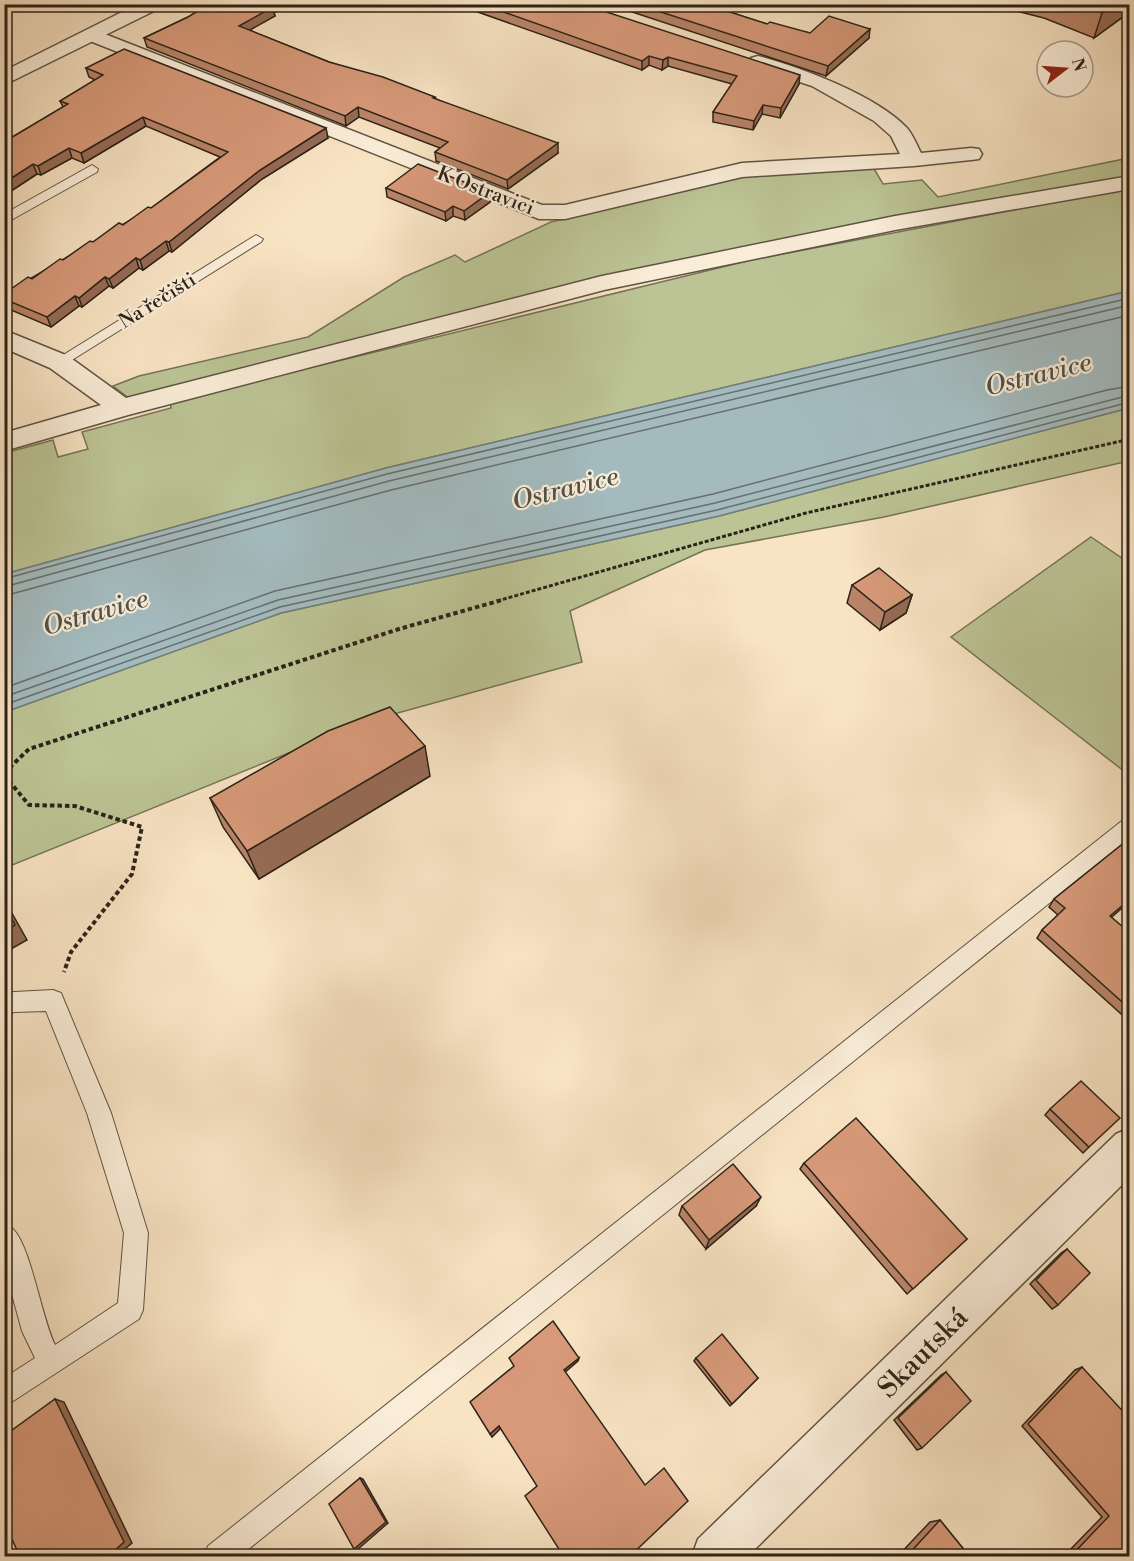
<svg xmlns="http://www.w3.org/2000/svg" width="1134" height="1561" viewBox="0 0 1134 1561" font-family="'Libre Bodoni',serif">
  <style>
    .green { fill: #bcc495; stroke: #747456; stroke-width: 1.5 }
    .water { fill: #a3bbbf; stroke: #737e7c; stroke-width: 1.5 }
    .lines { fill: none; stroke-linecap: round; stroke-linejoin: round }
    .shore { stroke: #686f6c; stroke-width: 1.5 }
    .service-casing { stroke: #5f5343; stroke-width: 2 }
    .minor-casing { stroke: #5f5343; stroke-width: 3 }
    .tertiary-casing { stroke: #5f5343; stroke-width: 3 }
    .path-far1 { stroke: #2c2318; stroke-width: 3; stroke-dasharray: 4 2; stroke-linecap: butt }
    .path { stroke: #2c2318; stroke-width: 4; stroke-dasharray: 4.5 3; stroke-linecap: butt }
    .service { fill: #faedd8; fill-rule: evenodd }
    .minor { fill: #faedd8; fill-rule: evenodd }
    .tertiary { fill: #faedd8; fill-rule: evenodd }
    .wall { fill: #b98468; stroke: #2c2318; stroke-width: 1.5 }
    .shaded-wall { fill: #966b55; stroke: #2c2318; stroke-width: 1.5 }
    .building { fill: #d79979; stroke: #2c2318; stroke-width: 1.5 }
    .labels { text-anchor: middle; stroke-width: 4.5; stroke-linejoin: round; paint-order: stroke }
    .far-street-label { font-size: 20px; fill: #2c2318; stroke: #faedd8 }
    .water-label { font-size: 26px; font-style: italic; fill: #50514a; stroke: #faedd8 }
    .near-street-label { font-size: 28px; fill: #2c2318; stroke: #faedd8 }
  </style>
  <rect width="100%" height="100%" fill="#f8e3c3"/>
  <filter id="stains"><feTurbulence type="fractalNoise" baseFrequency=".00333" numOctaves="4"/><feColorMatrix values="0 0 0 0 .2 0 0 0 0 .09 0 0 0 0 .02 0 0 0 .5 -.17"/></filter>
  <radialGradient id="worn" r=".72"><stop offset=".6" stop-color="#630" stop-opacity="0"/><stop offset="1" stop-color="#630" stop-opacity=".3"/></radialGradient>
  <g class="green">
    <path d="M1129 158V178L909 216 130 399 113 386 139 376 308 337 404 277 455 255 465 262 551 222 750 175 873 167 883 184 922 180 938 197Z"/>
    <path d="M1129 188V291L386 468 5 574V453L53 440 58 457 88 449 82 432 171 408 170 402 751 260Z"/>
    <path d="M1129 408V461L884 517 705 550 570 611 582 662 365 722 5 868V712L281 613 719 516Z"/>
    <path d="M1091 537 1129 563V775L951 637Z"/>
  </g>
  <path class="water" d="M1129 291V408L719 516 281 613 5 712V574L386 468Z"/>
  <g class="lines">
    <g class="shore">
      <path d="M4 579 387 474 1130 298"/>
      <path d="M4 587 389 481 1130 305"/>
      <path d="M4 596 391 490 1130 315"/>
      <path d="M4 688 275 591 713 494 1107 390 1130 386"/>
      <path d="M4 697 278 600 715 503 1130 395"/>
      <path d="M4 705 280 607 717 510 1130 402"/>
    </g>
    <defs>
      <g id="service">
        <path d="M92 165 98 169 97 172 4 224V214Z"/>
        <path d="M256 235 263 239 261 242 64 365 59 367 52 362Z"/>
        <path d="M1130 818V838L240 1556H204L208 1546 1123 820Z"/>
        <path d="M53 990 61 993 111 1113 148 1233 143 1310 139 1319 4 1407V1378L35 1358 22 1331 4 1265V1225C6 1226 12 1228 13 1229 31 1247 41 1316 55 1345L118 1303 124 1233 87 1113 46 1011 14 1012 4 1016V995L14 992Z"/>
      </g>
      <g id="minor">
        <path d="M92 29 542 205H565L742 163 900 154 891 136 874 121 812 86 751 66 748 62 751 58 758 56C801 67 877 96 907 128 913 135 917 145 921 153L971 148 979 149 982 154 979 159 971 160 914 166 742 177 565 219H539L85 39 82 35 85 31Z"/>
        <path d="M1130 176V189L895 230 604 290 128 415 4 451V433L101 405 50 368 4 348V330L68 356 126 398 602 276 895 216Z"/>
        <path d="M1130 1128V1177L748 1556H692L698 1539 1116 1134Z"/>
      </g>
      <path id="tertiary" d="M138 4H162L160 8 4 85V71Z"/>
    </defs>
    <use href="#service" class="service-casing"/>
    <use href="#minor" class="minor-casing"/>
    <use href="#tertiary" class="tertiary-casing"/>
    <path class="path-far1" d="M497 601 806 513 1130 439"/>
    <g class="path">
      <path d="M4 773 29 749 399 629 502 600"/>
      <path d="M4 775 29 805 75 806 142 827 132 874 71 952 64 972"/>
    </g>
    <use href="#service" class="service"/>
    <use href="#minor" class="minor"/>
    <use href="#tertiary" class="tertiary"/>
  </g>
  <g class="wall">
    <path d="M455 4H582L799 84 780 118 762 114 753 130 713 122V112L732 84 668 66 662 70 649 65 642 70Z"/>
    <path d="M608 4H705L767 24 810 33 869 38 826 76Z"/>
    <path d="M1001 4H1130V12L1094 38 1044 18 1000 7Z"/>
    <path d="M274 13 275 16 249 30 329 62 435 97 436 99 558 153 508 189 436 161 435 152 440 148 359 117 346 126 147 47 144 38 188 17Z"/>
    <path d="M86 68 328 138 262 179 172 252 169 251 143 270 139 268 113 288 109 286 82 307 79 306 51 327 4 307V294L151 208 220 157 146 126 84 163 72 158 41 175 37 174 11 191 8 189 4 191V142L63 107 60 101 95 80 89 77Z"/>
    <path d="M386 188 490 192V202L465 220 453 216 446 221 387 197Z"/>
    <path d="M852 585 912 595 906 613 880 630 847 603Z"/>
    <path d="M430 776 259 879 223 827 210 798Z"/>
    <path d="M1130 838V901L1111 917 1130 933V1022L1037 938 1042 930 1058 915 1049 907 1054 899Z"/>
    <path d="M1050 1109 1089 1147 1083 1153 1045 1115Z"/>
    <path d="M804 1163 967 1239 907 1294 800 1169Z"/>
    <path d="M682 1206H756L706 1249 679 1215Z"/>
    <path d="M1067 1249 1058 1305 1052 1309 1030 1284 1061 1253Z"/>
    <path d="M696 1358 758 1378 730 1406 694 1361Z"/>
    <path d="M1082 1367 1125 1557H1063L1102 1517 1022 1426 1075 1370Z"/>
    <path d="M946 1372 922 1448 917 1450 894 1420 941 1375Z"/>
    <path d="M940 1520 970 1557H897L930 1522Z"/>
  </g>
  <g class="shaded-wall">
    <path d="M272 4H290L274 13 275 16 241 35 239 26Z"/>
    <path d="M1114 4H1130L1129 12 1094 38 1102 13Z"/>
    <path d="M870 29 869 38 826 76 828 66Z"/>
    <path d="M649 56V65L642 70V61Z"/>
    <path d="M668 57V66L662 70 663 60Z"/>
    <path d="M800 75 799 84 780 118 781 108Z"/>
    <path d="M763 105 762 114 753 130 754 121Z"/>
    <path d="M358 107 359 117 346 126 345 116Z"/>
    <path d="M143 117 146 126 84 163 81 153Z"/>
    <path d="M326 128 328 138 262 179 172 252 169 242 260 170Z"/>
    <path d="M558 143V153L508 189 507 180Z"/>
    <path d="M69 148 72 158 41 175 38 166Z"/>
    <path d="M33 164 37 174 11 191 7 181Z"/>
    <path d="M4 181 8 189 4 191Z"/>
    <path d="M490 192V202L465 220 464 211Z"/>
    <path d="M453 206V216L446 221 445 212Z"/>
    <path d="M166 241 169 251 143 270 140 260Z"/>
    <path d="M136 258 139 268 113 288 109 279Z"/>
    <path d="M105 277 109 286 82 307 79 298Z"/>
    <path d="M75 296 79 306 51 327 47 317Z"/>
    <path d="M912 595 906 613 880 630 885 612Z"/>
    <path d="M425 746 430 776 259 879 247 851Z"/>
    <path d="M4 899 27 940 4 953Z"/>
    <path d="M1130 899V901L1104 924 1110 916Z"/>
    <path d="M761 1197 756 1206 706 1249 709 1240Z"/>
    <path d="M4 1287 10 1300 9 1313 4 1320Z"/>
    <path d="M579 1358 578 1361 564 1373V1370Z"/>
    <path d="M55 1399 64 1402 132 1543 115 1557H107Z"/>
    <path d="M499 1426 500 1429 492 1437 490 1434Z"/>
    <path d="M360 1478 363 1479 388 1523 357 1550 354 1549Z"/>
  </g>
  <g class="building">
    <path d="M209 4H272L270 6 273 7 239 26 329 62 383 77 435 97 433 98 558 143 507 180 435 152 448 142 358 107 345 116 144 38 188 17Z"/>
    <path d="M481 4H582L800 75 781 108 763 105 754 121 713 112 737 76 668 57 663 60 649 56 642 61Z"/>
    <path d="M636 4H705L767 24 770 22 810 33 829 16 870 29 828 66Z"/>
    <path d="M1081 4H1114L1102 13Z"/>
    <path d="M124 49 326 128 260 170 169 242 166 241 140 260 136 258 109 279 105 277 79 298 75 296 47 317 4 299V294L28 277 32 279 60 259 63 260 90 241 93 242 119 223 123 225 148 207 151 208 228 152 143 117 81 153 69 148 38 166 33 164 7 181 4 180V142L68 104 60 101 103 75 86 68Z"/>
    <path d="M418 164 490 192 464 211 453 206 445 212 386 188Z"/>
    <path d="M879 568 912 595 885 612 852 585Z"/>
    <path d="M390 707 425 746 247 851 210 798 328 731Z"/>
    <path d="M1130 838V899L1110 916 1130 933V1009L1042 930 1065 908 1054 899Z"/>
    <path d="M4 905 15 925 4 932Z"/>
    <path d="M1081 1081 1120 1118 1089 1147 1050 1109Z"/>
    <path d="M856 1118 967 1239 913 1289 804 1163Z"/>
    <path d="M733 1164 761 1197 709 1240 682 1206Z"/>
    <path d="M1067 1249 1090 1273 1058 1305 1036 1280Z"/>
    <path d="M553 1321 579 1358 564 1370 645 1485 664 1468 688 1501 629 1557H564L525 1496 537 1486 499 1426 490 1434 470 1402 514 1366 509 1358Z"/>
    <path d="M722 1334 758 1378 732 1404 696 1358Z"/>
    <path d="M1082 1367 1130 1419V1552L1125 1557H1070L1109 1516 1028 1424Z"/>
    <path d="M946 1372 971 1401 922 1448 898 1418Z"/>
    <path d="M55 1399 124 1542 107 1557H20L4 1521V1436Z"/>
    <path d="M360 1478 386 1522 354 1549 329 1504Z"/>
    <path d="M940 1520 970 1557H906Z"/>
  </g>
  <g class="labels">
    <g class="far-street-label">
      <text transform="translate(486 190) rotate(21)" y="7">K Ostravici</text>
      <text transform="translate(157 300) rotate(-32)" y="7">Na řečišti</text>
    </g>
    <g class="water-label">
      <text transform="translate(1038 374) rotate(-14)" y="9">Ostravice</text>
      <text transform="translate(565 488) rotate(-14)" y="9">Ostravice</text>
      <text transform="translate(95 612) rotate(-16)" y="9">Ostravice</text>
    </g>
    <g class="near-street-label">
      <text transform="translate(922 1352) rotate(-45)" y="10">Skautská</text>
    </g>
  </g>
  <rect width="1134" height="1561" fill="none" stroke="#f8e3c3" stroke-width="24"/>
  <rect x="6" y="6" width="1122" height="1549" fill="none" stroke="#2c2318" stroke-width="3"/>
  <rect x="12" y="12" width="1110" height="1537" fill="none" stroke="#2c2318" stroke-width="1.5"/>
  <g transform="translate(1065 69) rotate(73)"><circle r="28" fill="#faedd8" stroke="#a89c8b" stroke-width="1.5"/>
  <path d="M0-4.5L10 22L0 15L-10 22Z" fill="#8f2418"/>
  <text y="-9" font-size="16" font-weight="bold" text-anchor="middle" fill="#2c2318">N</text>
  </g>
  <rect width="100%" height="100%" filter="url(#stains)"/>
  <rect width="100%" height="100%" fill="url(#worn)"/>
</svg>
